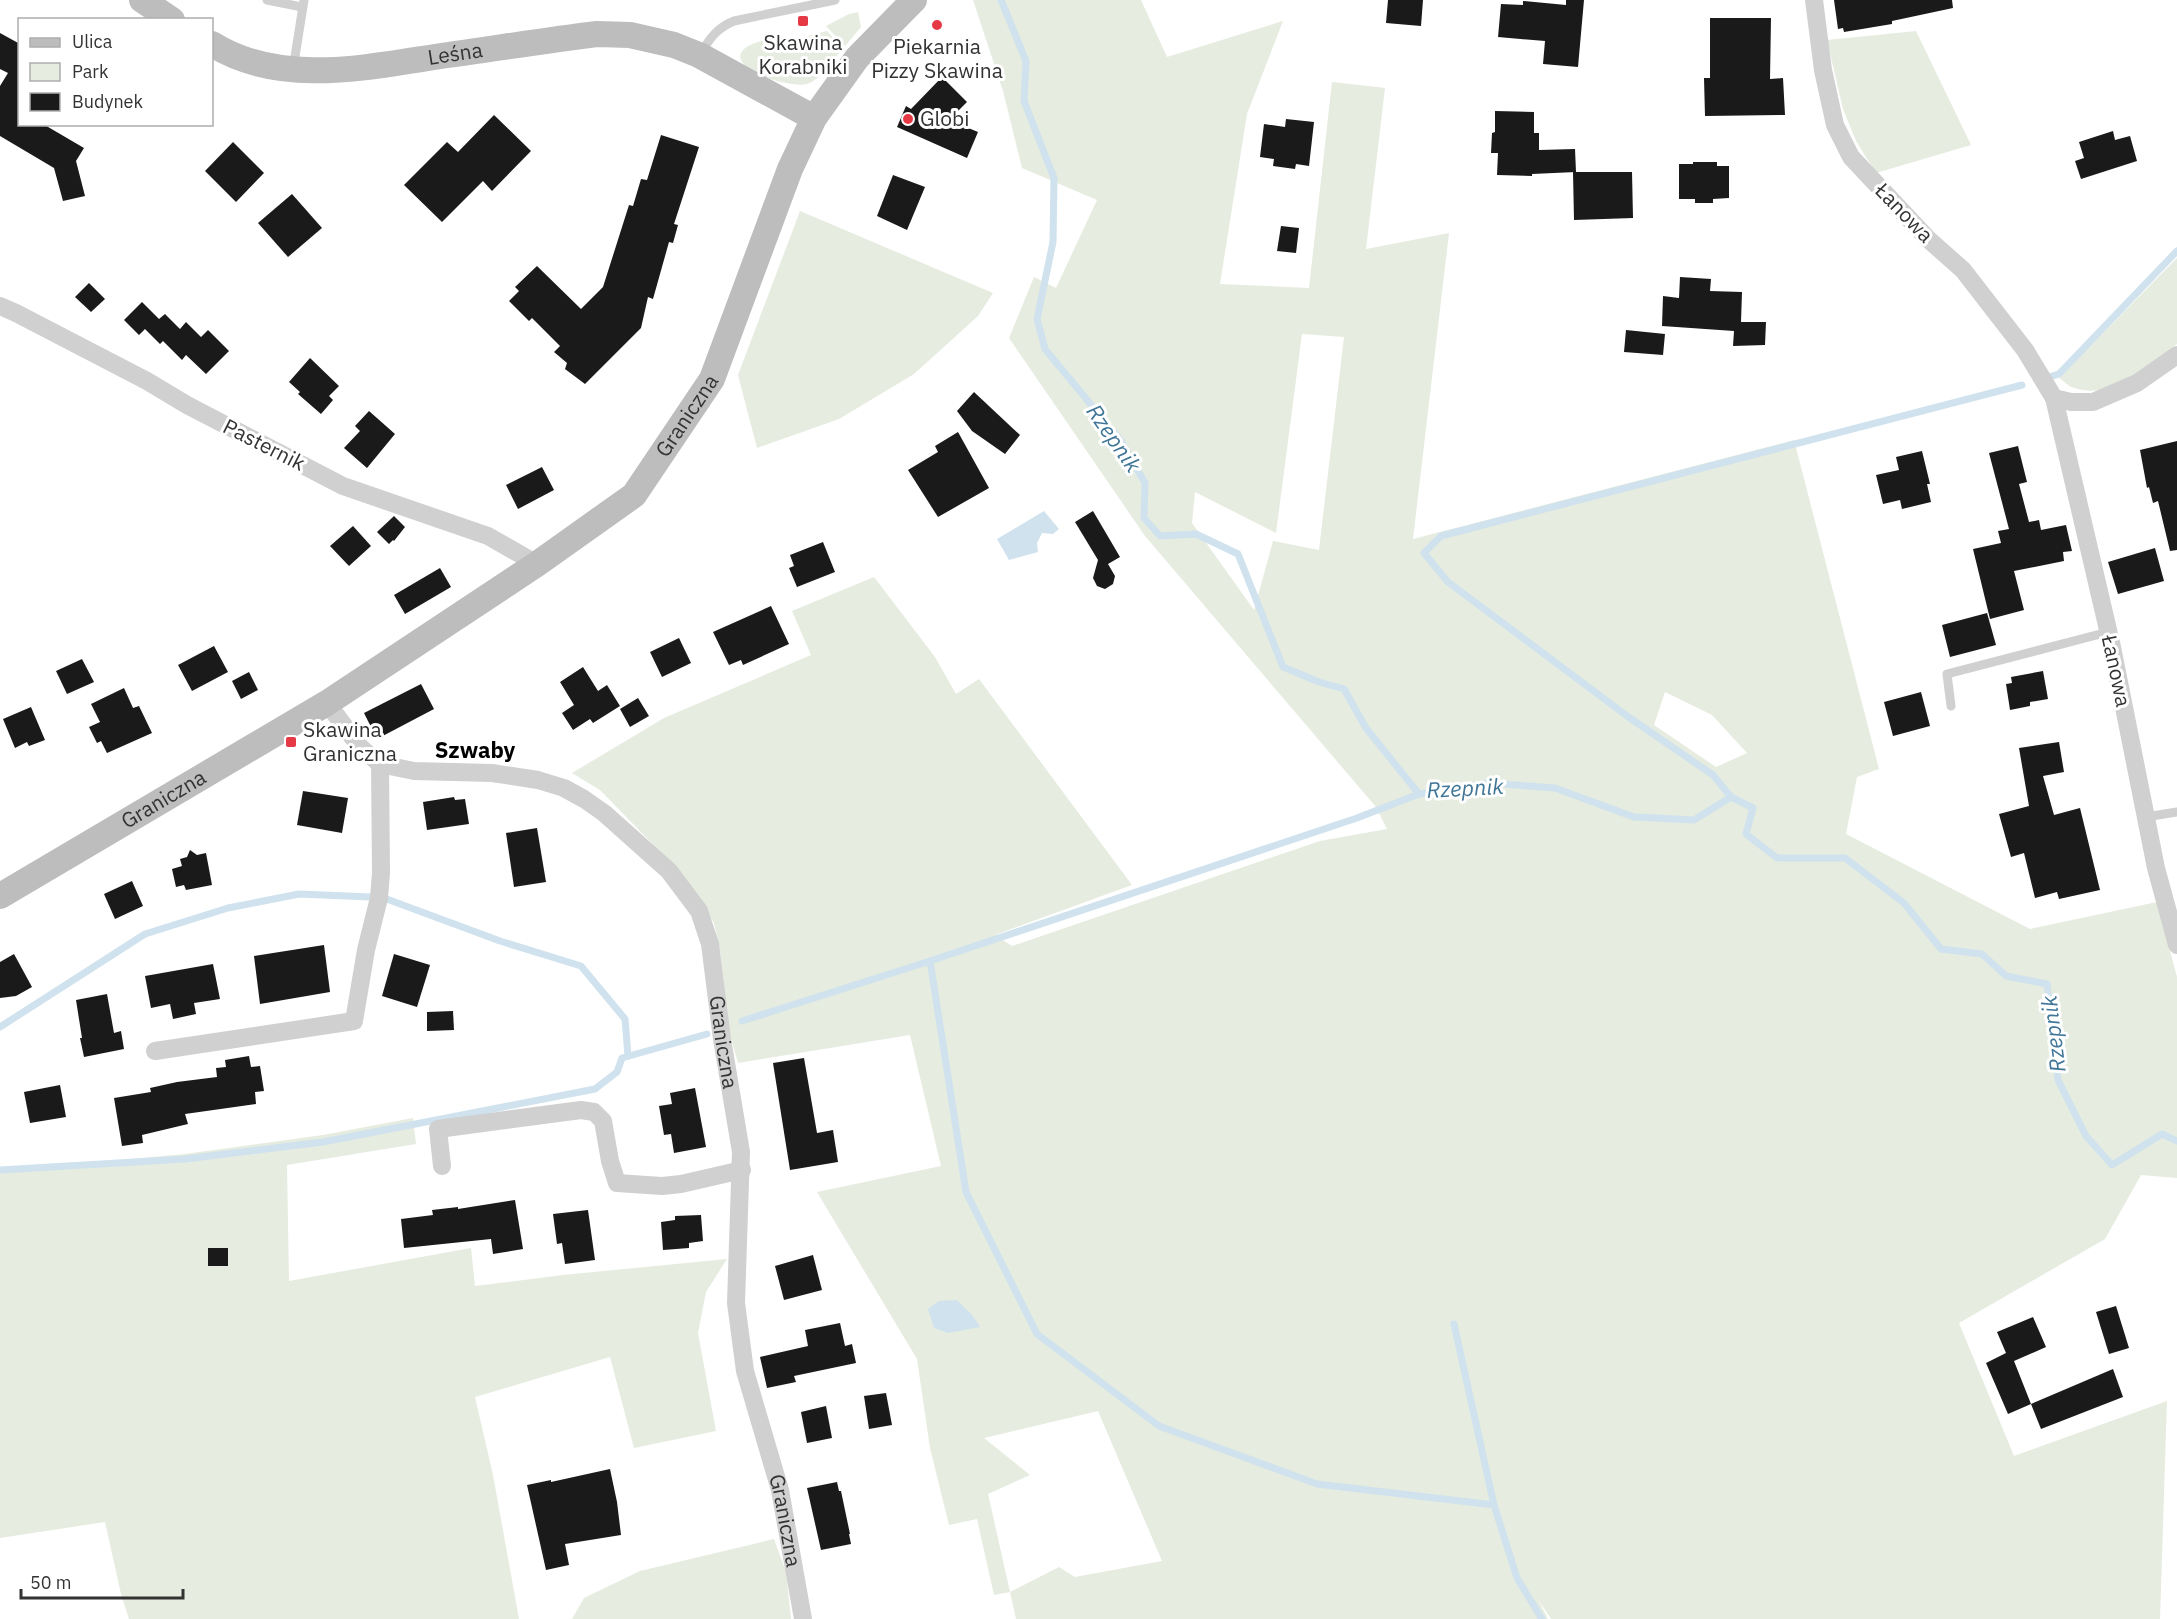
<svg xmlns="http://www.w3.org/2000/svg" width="2177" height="1619" viewBox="0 0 2177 1619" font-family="'IBM Plex Sans',sans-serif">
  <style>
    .green { fill: #e6ecdf; fill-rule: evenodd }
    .water { fill: #cfe2ee }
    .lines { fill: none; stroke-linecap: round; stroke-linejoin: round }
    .stream { stroke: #cfe2ee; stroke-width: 7 }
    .building { fill: #1a1a1a }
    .lane { stroke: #d0d0d0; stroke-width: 9 }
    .street { stroke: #d0d0d0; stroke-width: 18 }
    .secondary { stroke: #bdbdbd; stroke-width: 26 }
    .poi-dot { fill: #e63946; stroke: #fff; stroke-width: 2 }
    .labels { text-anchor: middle; stroke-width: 6; stroke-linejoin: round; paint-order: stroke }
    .poi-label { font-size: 21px; fill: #333; stroke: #fff }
    .street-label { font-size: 21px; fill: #333; stroke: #fff }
    .water-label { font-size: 22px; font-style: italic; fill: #3f7597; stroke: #fff }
    .neighbourhood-label { font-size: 22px; font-weight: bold; fill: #000; stroke: #fff }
  </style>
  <rect width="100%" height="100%" fill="#fff"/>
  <g class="green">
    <path d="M973 0H1141L1167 57 1283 21 1247 114 1220 284 1309 288 1332 82 1385 88 1366 249 1449 233 1413 539 1794 440 1879 769 1857 777 1846 834 2030 929 2157 902 2177 977V1178L2141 1175 2105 1239 1959 1323 2014 1456 2167 1401 2160 1619H1551L1538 1599 1548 1619H1016L1010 1592 994 1595 977 1519 949 1525 930 1448 917 1359 817 1192 941 1166 910 1035 738 1063 730 1035 720 950 714 923 675 867 600 790 572 773 664 718 811 655 792 611 874 577 935 657 956 694 979 679 1132 885 995 935 1012 946 1320 841 1387 829 1376 807 1145 536 1009 338 1034 277 1056 288 1097 200 1022 168 1003 91ZM1302 334 1344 337 1319 550 1273 541 1254 610 1192 523 1195 492 1276 533ZM1665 692 1712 715 1747 753 1716 767 1654 725ZM1098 1411 1162 1561 1075 1577 1059 1567 1010 1592 988 1494 1030 1475 984 1438Z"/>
    <path d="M858 12 861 27 845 46 826 26 849 14Z"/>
    <path d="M827 31 843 48C833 60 822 79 807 84 793 89 726 70 743 50 751 42 767 40 777 37L780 43Z"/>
    <path d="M1916 31 1971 145 1876 173 1856 141 1843 109 1827 40Z"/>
    <path d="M800 211 993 293 978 316 914 374 839 419 757 448 738 375Z"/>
    <path d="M2177 258V344C2151 364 2111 401 2075 388 2069 387 2064 381 2059 378Z"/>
    <path d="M413 1118 416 1144 287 1165 289 1281 471 1248 475 1286 563 1275 727 1259 706 1292 698 1333 716 1431 634 1448 610 1357 475 1397 493 1475 519 1619H129L121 1594 105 1522 0 1538V1171L185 1154 323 1135Z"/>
    <path d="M774 1539 786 1572 791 1619H572L584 1598 640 1571Z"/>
  </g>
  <g class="water">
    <path d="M1044 511 1059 529 1053 534 1042 533 1037 543 1038 552 1009 560 997 539Z"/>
    <path d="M957 1300 973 1316 980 1327 948 1333 934 1328 928 1309 939 1301Z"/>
  </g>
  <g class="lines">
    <g class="stream">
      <path d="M1001 0 1026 61 1024 101 1054 178 1053 242 1037 319 1045 349 1121 441 1145 483 1144 518 1160 536 1196 534 1238 554 1283 667 1319 682 1344 689 1366 728 1419 794 1489 783 1555 788 1634 817 1694 820 1731 797 1753 808 1746 834 1777 858H1845L1904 903 1941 949 1982 954 2006 976 2047 984 2058 1080 2086 1136 2112 1165 2162 1134 2177 1141"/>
      <path d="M2049 377 2059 374 2177 251"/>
      <path d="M1731 797 1713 775 1627 716 1448 582 1424 553 1441 536 2022 385"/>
      <path d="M384 898 500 941 581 966 625 1019 628 1056"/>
      <path d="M930 961 966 1192 1037 1334 1159 1426 1317 1484 1494 1505"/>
      <path d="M742 1021 930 961 1357 818 1419 794"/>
      <path d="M0 1027 145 934 228 908 299 894 371 897"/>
      <path d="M0 1170 185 1159 323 1142 595 1089 617 1072 622 1058 707 1034"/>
      <path d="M1454 1324 1494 1505 1517 1578 1542 1619"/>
    </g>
  </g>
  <g class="building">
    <path d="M1388 0H1423L1421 26 1386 23Z"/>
    <path d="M1566 0H1584L1578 67 1543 64 1545 41 1498 37 1501 4 1523 5V1L1566 5Z"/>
    <path d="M1834 0H1952L1953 8 1892 21V24L1844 32 1843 28 1838 29Z"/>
    <path d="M1710 18H1771L1770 79 1783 78 1785 115 1705 116 1704 78H1710Z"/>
    <path d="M0 33 20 44V124H43L84 148 76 161 85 196 63 201 54 168 0 136V86L8 73 0 69Z"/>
    <path d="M942 77 967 102 949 120 978 132 967 158 897 127 906 106 911 109Z"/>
    <path d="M1495 111 1534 112V133H1539V150L1575 149 1576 172 1532 174V176L1497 175 1498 153H1491L1492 133 1495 132Z"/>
    <path d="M494 115 531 151 492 191 483 181 442 222 404 185 447 142 458 152Z"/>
    <path d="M1286 119 1314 122 1309 166 1296 164 1295 169 1273 166 1274 159 1260 157 1264 124 1285 127Z"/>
    <path d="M2113 131 2115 140 2130 136 2137 161 2081 179 2075 161 2084 158 2079 142Z"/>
    <path d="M661 135 699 147 674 224 678 225 673 243 669 242 653 299 648 297 641 328 585 384 565 369 567 363 554 352 560 346 532 318 529 321 509 301 519 291 515 287 537 266 581 309 603 287 629 205 633 206 641 179 647 180Z"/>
    <path d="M233 142 264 173 236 202 205 171Z"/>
    <path d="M1693 162H1717V166H1729V198L1713 199V203H1695V199H1679V164H1693Z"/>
    <path d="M1573 172H1632L1633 218 1574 220Z"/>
    <path d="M893 175 925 187 907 230 877 216Z"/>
    <path d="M292 194 322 228 288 257 258 223Z"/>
    <path d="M1281 226 1299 228 1296 253 1277 251Z"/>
    <path d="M1680 277 1711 279 1710 291 1742 292 1741 322H1766L1765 345 1733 346 1734 331 1662 326 1663 296 1679 298Z"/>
    <path d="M89 283 105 299 91 312 75 297Z"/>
    <path d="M142 302 159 319 165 314 180 329 186 322 201 337 208 330 229 351 206 374 186 355 182 360 163 341 160 344 145 329 139 335 124 320Z"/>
    <path d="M1626 330 1665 334 1663 355 1624 352Z"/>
    <path d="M310 358 339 386 329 396 333 400 321 414 298 394 300 392 289 382Z"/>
    <path d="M974 392 1020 435 1005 454 972 431 957 411Z"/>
    <path d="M369 411 395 434 367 468 344 448 360 431 355 426Z"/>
    <path d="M958 432 989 488 938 517 908 470 938 452 935 446Z"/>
    <path d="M2177 441V550L2170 551 2158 501 2153 503 2149 487 2147 488 2140 450Z"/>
    <path d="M2018 446 2027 482 2019 484 2029 522 2039 520 2041 530 2066 525 2072 551 2063 552 2064 561 2014 571 2024 610 1990 619 1973 549 2001 543 1998 531 2009 529 1989 453Z"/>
    <path d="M1922 451 1930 484H1927L1931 502 1902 509 1900 500 1883 504 1876 475 1899 470 1896 457Z"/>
    <path d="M542 467 554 490 518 509 506 485Z"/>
    <path d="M1093 511 1120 557 1108 564 1115 576 1113 584 1105 589 1097 586 1093 578 1098 560 1075 522Z"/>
    <path d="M394 516 405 527 394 541 393 540 389 544 377 532Z"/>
    <path d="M353 526 371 546 349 566 330 546Z"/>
    <path d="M823 542 835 572 797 587 789 568 794 566 790 555Z"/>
    <path d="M2155 548 2164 581 2118 594 2108 562Z"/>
    <path d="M440 568 451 587 405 614 394 595Z"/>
    <path d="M771 606 789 644 743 665 741 660 729 665 713 632Z"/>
    <path d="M1987 613 1996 645 1950 657 1942 625Z"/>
    <path d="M679 638 691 663 662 677 650 652Z"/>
    <path d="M214 646 228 672 192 691 178 665Z"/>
    <path d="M82 659 94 682 67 694 56 671Z"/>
    <path d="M583 667 598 691 607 685 620 706 593 723 590 719 573 730 562 713 574 705 560 682Z"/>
    <path d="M2043 671 2048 699 2030 702V706L2010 710 2006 684 2012 683 2011 677Z"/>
    <path d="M249 672 258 690 241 699 232 681Z"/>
    <path d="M421 684 434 709 377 739 364 713Z"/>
    <path d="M124 688 133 708 139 706 152 733 107 753 101 741 97 743 89 727 100 722 91 704Z"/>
    <path d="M1921 692 1930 726 1893 736 1884 702Z"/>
    <path d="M638 698 649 716 630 727 620 709Z"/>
    <path d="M31 707 45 740 29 746 27 742 15 748 3 719Z"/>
    <path d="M2059 742 2064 772 2043 776 2054 815 2080 808 2100 890 2059 899 2057 892 2035 898 2024 853 2011 857 1999 814 2029 806 2019 748Z"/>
    <path d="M303 791 348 798 342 833 297 825Z"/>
    <path d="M454 797 455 800 465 799 469 824 427 830 423 802Z"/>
    <path d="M537 828 546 882 514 887 506 833Z"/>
    <path d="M190 850 197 855 206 853 212 885 186 890 184 885 176 887 172 869 182 866 180 859 187 857Z"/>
    <path d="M132 881 143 906 115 919 104 894Z"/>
    <path d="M324 945 330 992 260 1004 254 956Z"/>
    <path d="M14 954 32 987 16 996 0 998V962Z"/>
    <path d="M394 954 430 965 417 1007 382 996Z"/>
    <path d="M213 964 220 999 194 1003 196 1014 173 1019 170 1004 151 1008 145 976Z"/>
    <path d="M107 994 114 1033 121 1031 124 1049 84 1057 80 1038H82L76 1000Z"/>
    <path d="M453 1011 454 1030 427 1031V1012Z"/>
    <path d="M249 1056 251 1067 260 1066 264 1091 255 1092 256 1104 185 1114 188 1124 142 1135 143 1143 122 1146 114 1098 151 1092 150 1088 177 1082 217 1077 216 1068 226 1067 225 1060Z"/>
    <path d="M804 1058 817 1133 833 1130 838 1162 790 1170 773 1063Z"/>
    <path d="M60 1085 66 1117 30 1123 24 1092Z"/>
    <path d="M695 1088 706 1147 674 1153 671 1134 664 1135 659 1106 672 1104 670 1093Z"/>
    <path d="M515 1200 523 1249 493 1254 491 1239 404 1248 401 1219 433 1215 432 1210 458 1207V1209Z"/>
    <path d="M588 1210 595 1260 565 1264 562 1243 557 1244 553 1214Z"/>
    <path d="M701 1215 703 1241 689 1243V1248L663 1250 661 1222 675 1220V1216Z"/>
    <rect x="208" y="1248" width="20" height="18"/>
    <path d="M813 1255 822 1290 784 1300 775 1266Z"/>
    <path d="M2116 1306 2129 1348 2109 1354 2096 1312Z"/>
    <path d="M2033 1317 2046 1347 2014 1361 2031 1404 2008 1414 1986 1363 2006 1353 1997 1332Z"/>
    <path d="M840 1323 845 1346 852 1344 856 1363 794 1376 796 1382 767 1388 760 1357 808 1346 805 1330Z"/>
    <path d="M2113 1369 2123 1397 2041 1429 2031 1404Z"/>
    <path d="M886 1393 892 1425 869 1429 864 1396Z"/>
    <path d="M826 1406 832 1438 807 1443 801 1412Z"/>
    <path d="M610 1469 617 1502 621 1535 565 1544 569 1565 546 1570 527 1485 551 1480V1482Z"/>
    <path d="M837 1482 839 1491H841L850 1534H849L851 1544 821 1550 807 1488Z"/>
  </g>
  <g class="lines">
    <g class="lane">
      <path d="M267 0 302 7"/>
      <path d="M701 53C710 38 717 28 734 21L835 0"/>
      <path d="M293 69 304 0"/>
      <path d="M1951 706 1947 674 2108 632"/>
      <path d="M2146 817 2177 812"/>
    </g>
    <g class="street">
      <path d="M1814 0 1823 70 1835 125 1851 157 1928 239 1963 270 2025 350 2054 398 2071 402H2093L2137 383 2177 355"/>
      <path d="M0 306 16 313 147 381 187 405 343 486 488 536 537 564"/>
      <path d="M2054 398 2112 647 2156 868 2177 945"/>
      <path id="s1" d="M327 703 360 747 380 764 414 771 492 773 538 780 564 788 584 799 604 813 669 871 699 911 710 944 722 1039 741 1152 736 1303 745 1371 780 1490 803 1619"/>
      <path d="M155 1051 354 1021 366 950 379 898 381 873 380 764"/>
      <path d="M442 1166 438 1129 581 1110 594 1112 603 1121 610 1161 617 1183 662 1186 681 1184 742 1170"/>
    </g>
    <g class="secondary">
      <path d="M142 0 172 20"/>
      <path id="s2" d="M212 44C282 88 372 66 448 55 498 48 548 40 597 34L630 35 674 45 699 55 814 118"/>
      <path id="s3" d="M0 896 327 703 537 564 634 495 712 379 790 169 814 118 857 58 914 0"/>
    </g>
  </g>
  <g class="poi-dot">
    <rect x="797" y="15" width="12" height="12" rx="3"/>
    <circle cx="937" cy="25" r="6"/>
    <circle cx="908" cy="119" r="6"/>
    <rect x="285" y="736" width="12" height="12" rx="3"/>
  </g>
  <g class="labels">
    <g class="poi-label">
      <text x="803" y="50">Skawina<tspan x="803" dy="24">Korabniki</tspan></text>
      <text x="937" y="54">Piekarnia<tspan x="937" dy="24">Pizzy Skawina</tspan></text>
      <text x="920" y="126" text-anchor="start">Globi</text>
      <text x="303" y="737" text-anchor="start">Skawina<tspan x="303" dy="24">Graniczna</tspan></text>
    </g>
    <g class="street-label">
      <text dy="7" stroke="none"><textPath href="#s2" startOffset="249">Leśna</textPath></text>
      <text transform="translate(1904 213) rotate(46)" y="7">Łanowa</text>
      <text dy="7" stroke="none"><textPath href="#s3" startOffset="846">Graniczna</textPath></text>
      <text transform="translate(264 445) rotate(27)" y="7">Pasternik</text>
      <text transform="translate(2116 671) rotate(78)" y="7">Łanowa</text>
      <text dy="7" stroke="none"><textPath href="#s3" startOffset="190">Graniczna</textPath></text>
      <text dy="7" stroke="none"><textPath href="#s1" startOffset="586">Graniczna</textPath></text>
      <text dy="7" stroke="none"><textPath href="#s1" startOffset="1072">Graniczna</textPath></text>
    </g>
    <g class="water-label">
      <text transform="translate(1114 438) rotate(55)" y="8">Rzepnik</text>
      <text transform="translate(1465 788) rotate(-3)" y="8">Rzepnik</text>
      <text transform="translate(2053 1034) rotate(-97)" y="8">Rzepnik</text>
    </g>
    <g class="neighbourhood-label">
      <text x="475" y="758">Szwaby</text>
    </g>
  </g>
  <rect x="18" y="18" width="195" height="108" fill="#ffffff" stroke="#adadad" stroke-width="1.5"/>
  <rect x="30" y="38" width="30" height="9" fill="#bdbdbd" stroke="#adadad" stroke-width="1.5"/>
  <text x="72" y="48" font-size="18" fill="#333333">Ulica</text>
  <rect x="30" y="63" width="30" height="18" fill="#e6ecdf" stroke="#adadad" stroke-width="1.5"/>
  <text x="72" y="78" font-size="18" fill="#333333">Park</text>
  <rect x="30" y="93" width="30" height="18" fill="#1a1a1a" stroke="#adadad" stroke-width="1.5"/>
  <text x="72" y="108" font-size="18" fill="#333333">Budynek</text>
  <path d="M21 1589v9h162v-9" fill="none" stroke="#333333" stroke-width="3"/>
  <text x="30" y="1589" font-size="18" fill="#333333" stroke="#ffffff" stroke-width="4.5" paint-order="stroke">50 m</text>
</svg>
